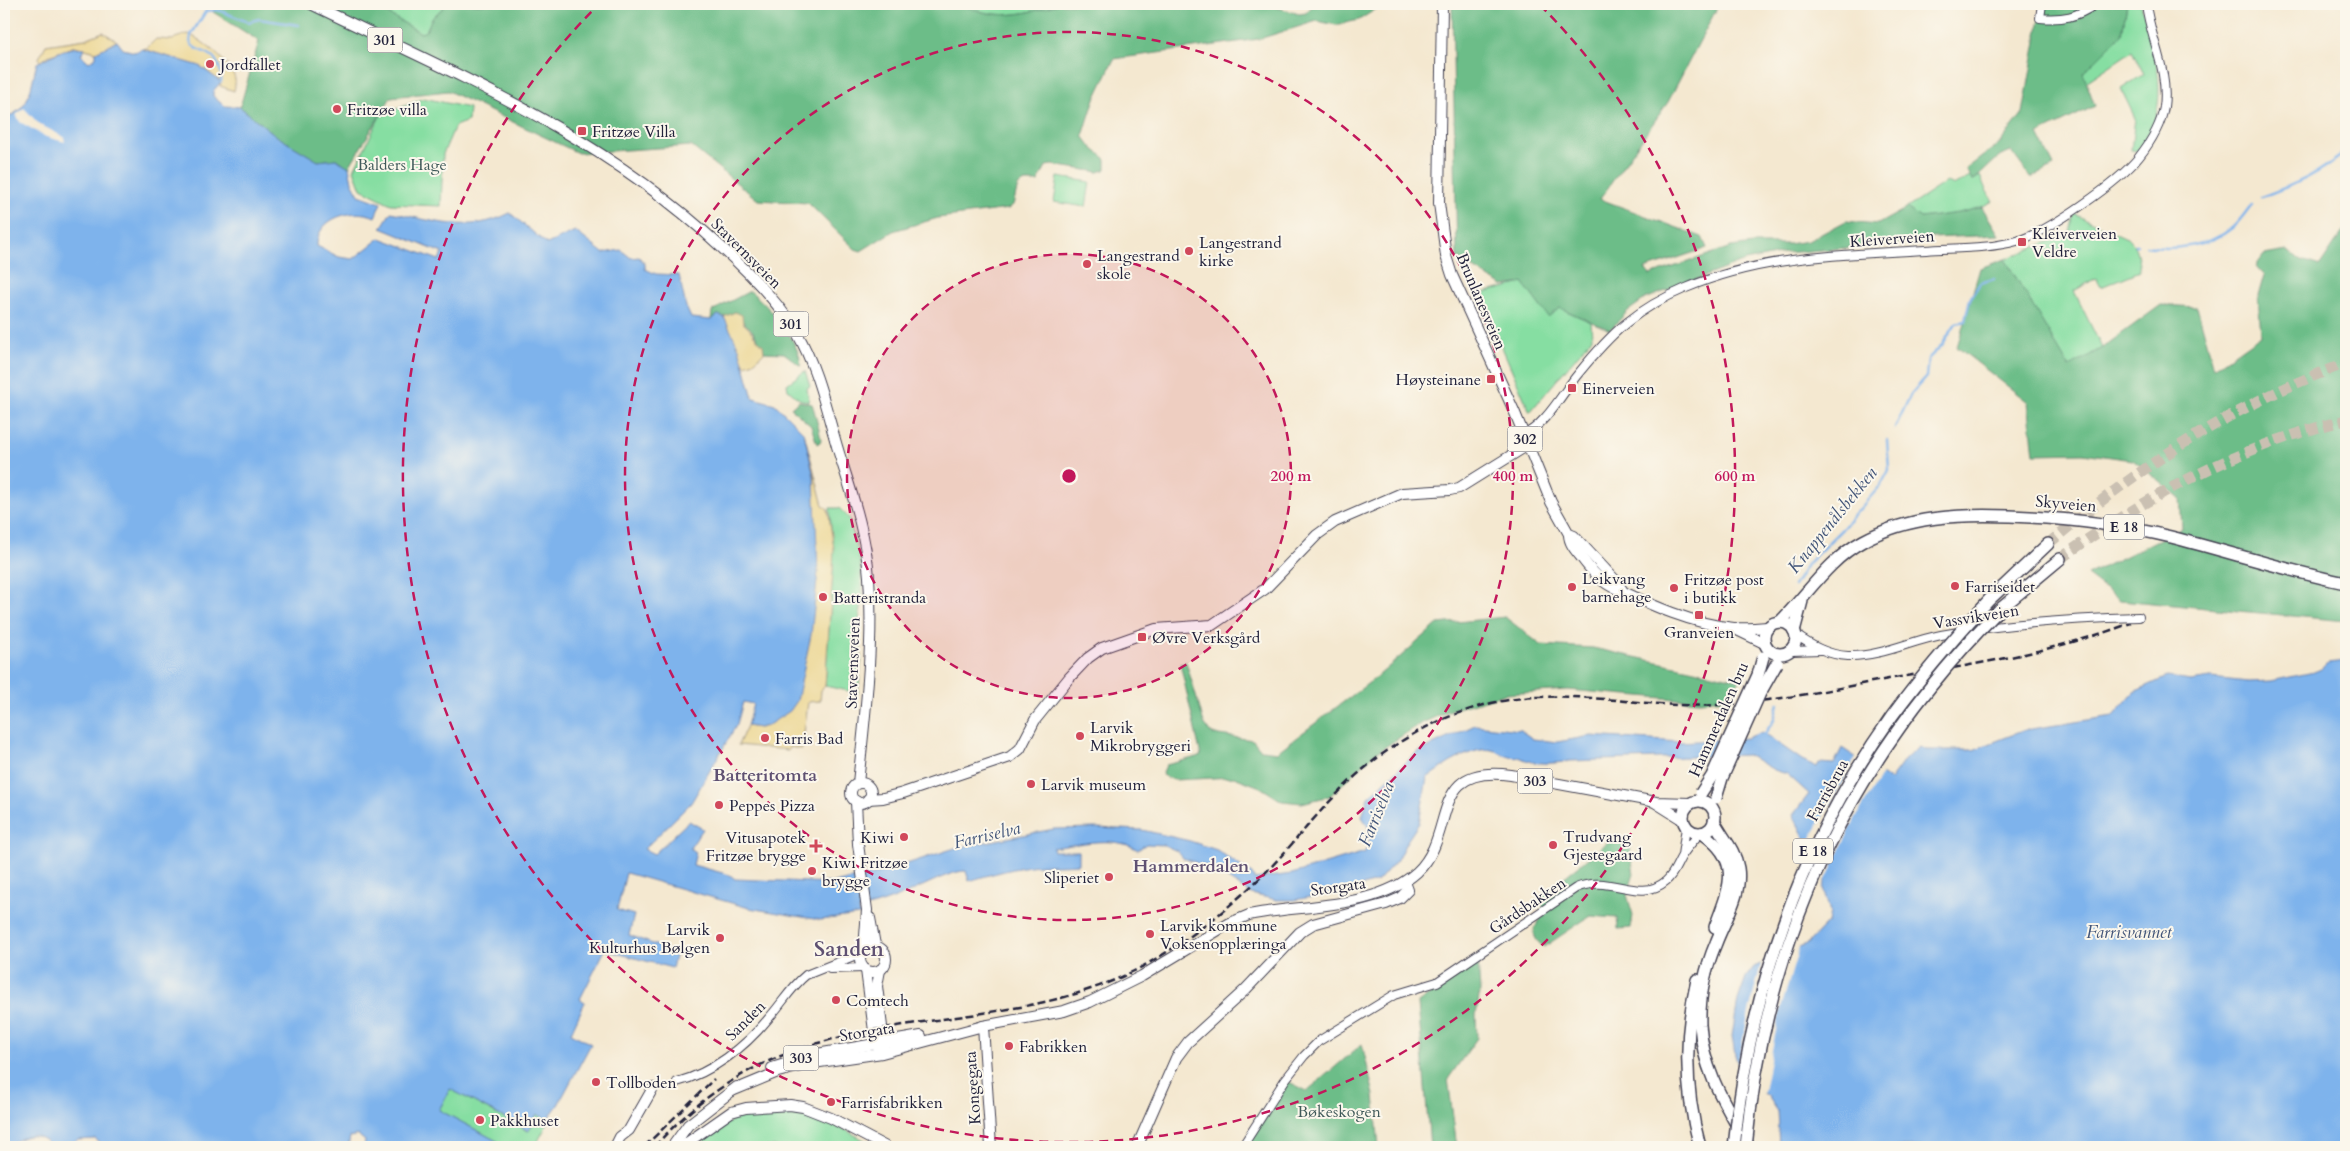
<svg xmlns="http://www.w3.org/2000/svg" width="2350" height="1151" viewBox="0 0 2350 1151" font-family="Cardo,serif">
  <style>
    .green { fill: #86dea2; stroke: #54806e }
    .forest { fill: #6cbd88; stroke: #477062 }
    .sand { fill: #eeda9e; stroke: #887e6c }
    .water { fill: #7eb3ec; stroke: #506a94 }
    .pier { fill: #f4e8d0 }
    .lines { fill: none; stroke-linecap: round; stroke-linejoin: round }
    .stream { stroke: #7eb3ec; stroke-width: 2.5 }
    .highway-tunnel { stroke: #cac0b2; stroke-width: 11; stroke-dasharray: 11 5.5; stroke-linecap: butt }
    .minor-casing { stroke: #424051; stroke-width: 10 }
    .major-casing { stroke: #424051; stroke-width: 12 }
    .highway-casing { stroke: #424051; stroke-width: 14 }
    .minor { stroke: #fff; stroke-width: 8 }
    .major { stroke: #fff; stroke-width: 10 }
    .highway { stroke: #fff; stroke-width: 11 }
    .rail { stroke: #22223b; stroke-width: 2.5; stroke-dasharray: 8 4; stroke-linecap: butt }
    .highway-bridge-casing { stroke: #424051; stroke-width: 14; stroke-linecap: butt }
    .highway-bridge { stroke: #fff; stroke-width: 11 }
    .ring { fill: none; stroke: #c2185b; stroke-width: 2.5; stroke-dasharray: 9 6 }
    .poi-dot { fill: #d1495b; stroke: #fbf7ec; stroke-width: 2 }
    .labels { text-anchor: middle; stroke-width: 4; stroke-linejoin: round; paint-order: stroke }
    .shield { fill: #fbf7ec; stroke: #636270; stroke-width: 1 }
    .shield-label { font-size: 15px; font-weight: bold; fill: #22223b }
    .poi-label { font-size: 16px; fill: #22223b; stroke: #fbf7ec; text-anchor: start }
    .park-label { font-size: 16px; fill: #405a5a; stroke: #fbf7ec }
    .street-label { font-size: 16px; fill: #22223b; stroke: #fbf7ec }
    .water-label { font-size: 18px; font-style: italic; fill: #425579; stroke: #fbf7ec }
    .neighbourhood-label { font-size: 18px; font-weight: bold; fill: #5f5172; stroke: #fbf7ec }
    .district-label { font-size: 21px; font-weight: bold; fill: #5f5172; stroke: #fbf7ec }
    .centre { fill: #c2185b; stroke: #fbf7ec; stroke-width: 2.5 }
    .ring-label { font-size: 15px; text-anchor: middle; font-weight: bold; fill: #c2185b; stroke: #fbf7ec; stroke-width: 4; stroke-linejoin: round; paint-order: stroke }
  </style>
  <rect width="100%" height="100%" fill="#fbf7ec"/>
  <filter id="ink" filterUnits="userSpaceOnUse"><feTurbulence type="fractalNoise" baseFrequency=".02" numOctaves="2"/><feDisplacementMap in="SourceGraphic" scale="10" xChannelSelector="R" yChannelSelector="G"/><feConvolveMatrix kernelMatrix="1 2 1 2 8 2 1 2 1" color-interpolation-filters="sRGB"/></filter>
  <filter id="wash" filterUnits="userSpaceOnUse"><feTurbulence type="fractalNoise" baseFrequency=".0096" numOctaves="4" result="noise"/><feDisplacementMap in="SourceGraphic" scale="20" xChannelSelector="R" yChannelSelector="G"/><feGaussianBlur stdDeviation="1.12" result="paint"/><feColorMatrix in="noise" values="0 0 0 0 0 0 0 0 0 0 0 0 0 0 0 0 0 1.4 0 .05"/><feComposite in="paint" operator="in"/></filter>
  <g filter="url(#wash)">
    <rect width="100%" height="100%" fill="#f4e8d0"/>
    <g class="green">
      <path d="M371 4H447L432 18 426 32 421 33Z"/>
      <path d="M961 4H1058C1022 15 997 21 961 4Z"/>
      <path d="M2127 4H2141C2155 55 2175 105 2137 151L2131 150 2135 118 2121 89 2144 74 2132 51 2086 82 2083 73 2122 34Z"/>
      <path d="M424 98 469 108 468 121 455 126 443 154 441 206 391 204 361 189 354 170 380 116Z"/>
      <path d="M1980 176 1986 190 1993 201C1971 214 1946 215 1920 218L1907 208 1946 182 1955 185 1970 177 1972 181Z"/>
      <path d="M1058 177 1090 182 1086 207 1054 202Z"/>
      <path d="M2074 214 2129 239C2138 248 2138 259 2140 271L2101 287 2096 278 2074 291 2102 348 2069 368 2005 259 2070 233Z"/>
      <path d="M1523 283 1548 316 1560 308 1591 322 1592 338 1530 412 1479 294Z"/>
      <path d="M805 371 810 386 807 388 809 402 799 399 788 390 787 384Z"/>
      <path d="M830 508H839L849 518 860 562 863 597 859 620 861 661 858 693 825 686 833 570Z"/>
      <path d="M450 1089 528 1131 537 1114 549 1121 537 1143 543 1147H508L439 1110Z"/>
      <path d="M795 1111 829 1121 877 1147H704V1136L740 1116Z"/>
    </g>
    <g class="forest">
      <path d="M217 4H371L421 33 426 31 432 18 447 4H961C997 21 1022 15 1058 4H1266L1299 14 1306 13 1314 4H1384L1359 20 1336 25 1317 21 1259 39 1114 59 1094 101 1083 136 1092 148 1106 159V169L1099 172 1052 165 1046 166 1038 182H1025L1018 186 1013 205 1008 209 938 218 893 231 861 251 855 249 808 203 758 200 691 146 578 153 448 91 391 97 349 167 336 159 318 161 278 137 240 107 259 41 213 12Z"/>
      <path d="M1452 4H1719L1668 102 1600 199 1702 237 1707 248 1645 269 1650 275 1731 247 1753 244H1788L1808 241 1846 221 1878 224 1907 208 1920 218 1959 213 1982 207 1999 235 1931 238 1893 244 1785 253 1745 261 1645 299 1628 311 1610 330 1560 308 1548 317 1523 283 1503 286 1457 258Z"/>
      <path d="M2046 4H2127L2122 34 2083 73 2095 106 2038 134 2054 166 2031 178 2011 151C1995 156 1986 172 1972 181L1966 169 2000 143 2023 113 2040 19Z"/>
      <path d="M2346 227V621L2120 600 2087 575 2182 528 2180 498 2133 460 2083 453 2034 454 2028 402 1957 347 1980 268 2005 259 2069 367 2102 348 2161 305 2197 307 2214 368 2261 335 2258 296 2264 275 2256 266 2264 255 2287 251 2302 260 2320 266Z"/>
      <path d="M750 291C769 306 800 341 801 366L784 353 764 352 763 345C757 340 755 333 750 328 744 323 740 319 735 312L724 317 718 315 711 320 712 311Z"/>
      <path d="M799 401 812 404C814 408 821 437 821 441L817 444 811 426 791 408Z"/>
      <path d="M1505 617 1541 645 1593 648 1740 680 1727 699 1699 701 1568 690 1505 694 1451 710 1420 724 1373 755 1330 796 1302 803 1282 801 1260 787 1234 777 1174 780 1162 775 1166 765 1201 756 1180 663 1186 662 1204 723 1212 734 1253 740 1261 750 1277 752 1378 676 1438 624Z"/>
      <path d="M1618 834 1623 844 1629 842 1634 874 1627 895 1633 915 1631 928 1618 929 1617 918 1590 916 1544 947C1527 935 1535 924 1547 912L1537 899Z"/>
      <path d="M1478 960 1480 991 1476 1015 1477 1038 1448 1079 1457 1147H1430L1418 1003Z"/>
      <path d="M1362 1044 1374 1095 1379 1147H1242L1285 1080 1307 1091Z"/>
    </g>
    <g class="sand">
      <path d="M103 32 117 41 96 52 75 46 48 56 40 62 39 58 46 45 86 39Z"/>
      <path d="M188 34C200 38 230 63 234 76 236 81 235 86 234 91L220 86 221 82 200 66 142 49 147 48 156 39 173 40 175 38Z"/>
      <path d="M735 312 742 315 743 323C752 330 754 338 763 345L764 352 754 362 745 365 724 317Z"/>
      <path d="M804 433 821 498 823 505 828 509 834 549 833 570 825 686 821 690 820 701 808 702 802 749 789 747 788 750 738 745 747 726 759 728 767 726 814 520V477Z"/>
    </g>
    <path class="water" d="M117 41 123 49 135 52 142 49 200 66 221 82 213 91V96L224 106 240 107 278 137 318 161 336 159 349 167 352 182 359 195 381 203 375 217C353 207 316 218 317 246L339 257 353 259 380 238 439 260 442 253 381 228 391 212C433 221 469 234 510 213L547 244 575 231 603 253 621 250 631 258 639 257 645 264V269L656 274 679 275 686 307 691 318 711 320 718 315 724 317 739 348 753 398 775 404 804 433 814 477 818 572 811 635 797 701 790 711 767 726 759 728 747 726 753 704 743 702 737 724 691 803 644 849 654 854 689 821 703 829 690 848 696 852 693 865 730 875 735 879 833 883 873 875 955 848 1054 829 1095 828 1142 830 1190 841 1217 850 1252 874 1254 879 1292 874 1365 852C1372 837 1372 831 1362 817L1368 797 1416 753 1475 725 1520 730 1533 739 1557 742 1591 736 1680 742 1747 738 1762 732 1802 760 1817 767 1819 763 1834 764 1842 748 1890 780 1906 758 1920 747 1926 750H1973L2025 730 2113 716 2134 692 2167 677 2190 681 2211 678 2248 682 2271 681 2314 672 2321 669 2327 663 2346 661V1147H1779L1777 1110 1768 1096 1755 1088 1738 1064 1735 1055 1732 1036 1738 1000 1746 977 1754 967 1808 943 1828 922 1830 912 1823 888 1826 880 1793 815 1809 794 1787 774 1774 770 1748 755 1570 761C1553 764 1534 765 1519 757 1510 760 1501 752 1492 750 1473 746 1442 767 1427 778L1419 823 1407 841 1397 860 1378 881 1357 888 1295 900H1277L1251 894 1211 868 1183 858 1177 851 1164 845 1146 844 1138 850C1115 835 1080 844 1053 848L1054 851H1079V864C1064 865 1054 865 1040 865 1020 866 988 875 969 881L966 871C954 871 941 878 929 883 906 894 884 904 859 909L860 915 820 920 749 908 626 873 617 910 634 915 629 935 676 953 672 968 605 950 580 999 585 1002 571 1033 591 1044 558 1105 547 1120 537 1114 529 1131 450 1089 439 1110 508 1147H364L365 1141 358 1135 350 1137 348 1147H106L95 1139 77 1140 70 1147C65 1146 60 1148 54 1147 49 1146 46 1140 41 1138 30 1132 16 1140 8 1147H4V118C31 110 30 88 37 63 52 56 67 45 85 48L81 55 89 62 96 57V52Z"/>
    <g class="pier">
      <path d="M24 108 39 124 64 137 65 142 46 137 20 122 16 115Z"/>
      <path d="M1857 755 1883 772 1855 819 1821 890 1823 880 1806 847Z"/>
      <path d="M1800 944 1779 1015 1763 1096 1745 1083 1737 1067 1750 1007 1762 960Z"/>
    </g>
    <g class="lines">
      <g class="stream">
        <path d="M221 82C222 77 221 74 220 69 212 46 198 56 190 42L191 35 206 11 218 10 248 22 259 19 299 25"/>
        <path d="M2261 197C2292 186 2322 173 2346 151"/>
        <path d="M2135 245H2137"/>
        <path d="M2146 246C2174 251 2210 246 2232 228 2240 221 2246 212 2252 204"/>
        <path d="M1895 428 1911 394 1926 377 1928 359 1942 345 1956 323 1965 321 1970 299 1980 283 1994 279"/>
        <path d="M1794 586 1808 563 1842 529 1881 485 1889 470 1887 440"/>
        <path d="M1764 735 1774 720 1778 703"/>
      </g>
    </g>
  </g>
  <g filter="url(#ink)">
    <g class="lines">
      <g class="highway-tunnel">
        <path d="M2048 544C2143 464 2229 407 2346 363"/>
        <path d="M2060 559C2146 496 2241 445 2346 420"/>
      </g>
      <defs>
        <g id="minor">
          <path d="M2042 4 2040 18C2063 20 2077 17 2096 4"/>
          <path d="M1523 435C1545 426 1563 392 1578 374 1612 332 1636 309 1686 288 1764 255 1843 255 1926 250 1956 248 1988 249 2017 241 2048 232 2119 182 2139 157 2150 143 2161 125 2164 107 2169 71 2150 38 2146 4"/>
          <path d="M1796 635C1812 646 1828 655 1848 656 1880 657 1910 641 1941 635 2006 623 2072 619 2139 617"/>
          <path d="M1791 651 1821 650"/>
          <path d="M1682 855 1686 827"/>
          <path d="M830 969 864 968"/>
          <path d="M677 1082C712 1073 745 1047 768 1019 781 1005 791 987 806 975L861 953"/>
          <path d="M1242 1147 1285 1080 1304 1056 1319 1041 1394 995 1437 982 1576 888C1610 873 1639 904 1666 881 1675 873 1677 863 1683 854 1688 847 1694 840 1700 833"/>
        </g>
        <g id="major">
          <path d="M311 4C457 75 599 133 720 246 749 272 777 300 797 333 818 369 827 414 839 453 852 494 866 534 869 577 874 645 865 716 858 783"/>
          <path d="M1442 4 1439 203 1446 256 1452 275 1515 413 1551 502 1569 534 1574 536 1617 582 1622 590"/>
          <path d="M1569 534C1569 543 1575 550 1581 557 1589 568 1602 583 1615 588 1651 605 1692 624 1734 628 1745 629 1757 628 1768 627"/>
          <path d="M1735 629 1764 643"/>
          <circle cx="861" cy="793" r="10"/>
          <path d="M868 799 883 798 903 793 1010 757 1020 749 1035 720 1069 678 1088 658 1102 648 1156 629 1212 625 1265 589 1317 535 1335 522 1402 493 1450 490 1459 488 1528 445"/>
          <path d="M856 801 858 844 867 910 864 949"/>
          <path d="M1656 803 1683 820"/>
          <path d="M870 918 875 945"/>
          <circle cx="873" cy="959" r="13"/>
          <path d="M866 970 874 1031 880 1050"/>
          <path d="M880 970 877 986 884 1043 882 1049"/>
          <path d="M983 1026 991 1147"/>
          <path d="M772 1068 817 1054 921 1036"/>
          <path d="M732 1091 778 1072 813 1063 882 1053 983 1026 1064 1011 1090 1002 1142 976 1230 923 1249 915C1301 904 1375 910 1417 872 1458 834 1426 763 1511 775L1656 802 1690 803"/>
          <path d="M615 1147 620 1137 629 1130 653 1088"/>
          <path d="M672 1147 688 1125 737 1087"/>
          <path d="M681 1147 731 1112 746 1108 790 1105 803 1107 831 1118 886 1147"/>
          <path d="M1137 1147 1176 1058 1188 1042 1245 990 1300 932 1313 924 1386 904 1400 898 1408 890 1405 882"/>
        </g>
        <g id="highway">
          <path d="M1989 600 2048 544"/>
          <path d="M1999 610 2060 559"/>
          <circle cx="1780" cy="638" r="16"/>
          <path d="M1780 622C1808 594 1828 560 1863 541 1908 516 1961 514 2010 516 2065 518 2118 524 2171 537 2230 552 2287 571 2346 583"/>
          <path d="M1794 631 1802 601"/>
          <circle cx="1699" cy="817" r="16"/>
          <path d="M1714 821C1722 837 1735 849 1738 868 1742 895 1725 919 1716 943 1705 969 1699 997 1700 1025 1703 1072 1727 1107 1749 1147"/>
          <path d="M1702 833C1743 861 1730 887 1715 927"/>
          <path d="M1697 980C1684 1035 1685 1093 1700 1147"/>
        </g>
      </defs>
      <use href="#minor" class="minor-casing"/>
      <use href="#major" class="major-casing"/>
      <use href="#highway" class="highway-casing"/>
      <use href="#minor" class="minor"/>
      <use href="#major" class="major"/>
      <use href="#highway" class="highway"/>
      <g class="rail">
        <path d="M644 1147 714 1079"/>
        <path d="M654 1147C750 1041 844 1034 977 1014 1032 1006 1084 996 1134 971 1184 945 1230 908 1270 868 1293 844 1313 818 1336 795 1378 751 1429 719 1488 704 1566 685 1638 709 1716 705 1770 702 1824 691 1877 681 1964 666 2049 654 2131 623"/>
      </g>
      <defs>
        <g id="highway-bridge">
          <path d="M1701 793 1712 776 1758 675 1763 657"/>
          <path d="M1716 798 1722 778 1760 693 1777 663"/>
          <path d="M1734 1147C1749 992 1801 843 1892 716 1922 675 1955 637 1989 600"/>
          <path d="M1746 1147C1766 935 1850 761 1999 610"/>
        </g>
      </defs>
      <use href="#highway-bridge" class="highway-bridge-casing"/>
      <use href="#highway-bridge" class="highway-bridge"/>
    </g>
  </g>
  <circle cx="1069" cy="476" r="222" fill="#c2185b" fill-opacity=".12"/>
  <g class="ring">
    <circle cx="1069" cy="476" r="222"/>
    <circle cx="1069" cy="476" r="444"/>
    <path d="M1540 5A666 666 0 1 1 598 5"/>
  </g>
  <g class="poi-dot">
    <circle cx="210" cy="64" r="5"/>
    <circle cx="337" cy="109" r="5"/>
    <rect x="577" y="126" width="10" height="10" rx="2.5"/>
    <rect x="2017" y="237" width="10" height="10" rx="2.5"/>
    <circle cx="1189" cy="251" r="5"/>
    <circle cx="1087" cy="264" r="5"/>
    <rect x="1486" y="374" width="10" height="10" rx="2.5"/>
    <rect x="1567" y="383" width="10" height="10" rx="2.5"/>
    <circle cx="1955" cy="586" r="5"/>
    <circle cx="1572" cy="587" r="5"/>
    <circle cx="1674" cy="588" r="5"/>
    <circle cx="823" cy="597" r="5"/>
    <rect x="1694" y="610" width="10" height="10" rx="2.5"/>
    <rect x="1137" y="632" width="10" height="10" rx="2.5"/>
    <circle cx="1080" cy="736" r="5"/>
    <circle cx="765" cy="738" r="5"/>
    <circle cx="1031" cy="784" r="5"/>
    <circle cx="719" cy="805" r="5"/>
    <circle cx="904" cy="837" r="5"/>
    <circle cx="1553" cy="845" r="5"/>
    <path d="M813.5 838.5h5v5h5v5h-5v5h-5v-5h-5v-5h5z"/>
    <circle cx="812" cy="871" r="5"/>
    <circle cx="1109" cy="877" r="5"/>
    <circle cx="1150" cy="934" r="5"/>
    <circle cx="720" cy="938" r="5"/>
    <circle cx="836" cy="1000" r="5"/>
    <circle cx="1009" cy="1046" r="5"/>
    <circle cx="596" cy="1082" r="5"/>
    <circle cx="831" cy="1102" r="5"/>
    <circle cx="480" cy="1120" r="5"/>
  </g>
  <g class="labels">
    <g class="shield">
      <rect x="367.5" y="27.5" width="35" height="25" rx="4"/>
      <rect x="773.5" y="311.5" width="35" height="25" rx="4"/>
      <rect x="1507.5" y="426.5" width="35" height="25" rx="4"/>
      <rect x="2104" y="514.5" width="40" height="25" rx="4"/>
      <rect x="1517.5" y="768.5" width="35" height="25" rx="4"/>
      <rect x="1793" y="838.5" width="40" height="25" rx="4"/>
      <rect x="783.5" y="1045.5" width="35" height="25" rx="4"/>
    </g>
    <g class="shield-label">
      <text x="385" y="45">301</text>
      <text x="791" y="329">301</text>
      <text x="1525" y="444">302</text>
      <text x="2124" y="532">E 18</text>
      <text x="1535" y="786">303</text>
      <text x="1813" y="856">E 18</text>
      <text x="801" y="1063">303</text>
    </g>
    <g class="poi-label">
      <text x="220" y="70">Jordfallet</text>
      <text x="347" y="115">Fritzøe villa</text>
      <text x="592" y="137">Fritzøe Villa</text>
      <text x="2032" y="239">Kleiverveien<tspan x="2032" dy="18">Veldre</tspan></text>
      <text x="1199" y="248">Langestrand<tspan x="1199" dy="18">kirke</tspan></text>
      <text x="1097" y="261">Langestrand<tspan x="1097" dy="18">skole</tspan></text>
      <text x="1481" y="385" text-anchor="end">Høysteinane</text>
      <text x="1582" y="394">Einerveien</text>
      <text x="1582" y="584">Leikvang<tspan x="1582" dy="18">barnehage</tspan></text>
      <text x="1684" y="585">Fritzøe post<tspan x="1684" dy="18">i butikk</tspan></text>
      <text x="1965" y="592">Farriseidet</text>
      <text x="833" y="603">Batteristranda</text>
      <text x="1699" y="638" text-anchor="middle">Granveien</text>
      <text x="1152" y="643">Øvre Verksgård</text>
      <text x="1090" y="733">Larvik<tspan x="1090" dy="18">Mikrobryggeri</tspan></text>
      <text x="775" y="744">Farris Bad</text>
      <text x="1041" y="790">Larvik museum</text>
      <text x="729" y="811">Peppes Pizza</text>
      <text x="1563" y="842">Trudvang<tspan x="1563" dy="18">Gjestegaard</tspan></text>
      <text x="806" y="843" text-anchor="end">Vitusapotek<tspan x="806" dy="18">Fritzøe brygge</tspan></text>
      <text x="894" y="843" text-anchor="end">Kiwi</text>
      <text x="822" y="868">Kiwi Fritzøe<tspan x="822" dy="18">brygge</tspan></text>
      <text x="1099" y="883" text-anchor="end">Sliperiet</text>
      <text x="1160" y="931">Larvik kommune<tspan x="1160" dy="18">Voksenopplæringa</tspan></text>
      <text x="710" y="935" text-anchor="end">Larvik<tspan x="710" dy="18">Kulturhus Bølgen</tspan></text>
      <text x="846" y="1006">Comtech</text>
      <text x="1019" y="1052">Fabrikken</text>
      <text x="606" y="1088">Tollboden</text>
      <text x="841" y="1108">Farrisfabrikken</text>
      <text x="490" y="1126">Pakkhuset</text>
    </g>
    <g class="park-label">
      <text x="402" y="170">Balders Hage</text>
      <text x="1339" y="1117">Bøkeskogen</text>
    </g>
    <g class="street-label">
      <text transform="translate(1892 238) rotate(-4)" y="6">Kleiverveien</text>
      <text transform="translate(747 253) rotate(45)" y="6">Stavernsveien</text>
      <text transform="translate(1482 301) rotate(67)" y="6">Brunlanesveien</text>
      <text transform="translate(2066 503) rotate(5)" y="6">Skyveien</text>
      <text transform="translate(1976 616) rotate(-9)" y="6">Vassvikveien</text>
      <text transform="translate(852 663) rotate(-88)" y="6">Stavernsveien</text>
      <text transform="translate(1718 719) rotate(-66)" y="6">Hammerdalen bru</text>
      <text transform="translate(1827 790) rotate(-61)" y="6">Farrisbrua</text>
      <text transform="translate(1338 886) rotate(-8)" y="6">Storgata</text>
      <text transform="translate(1527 905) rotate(-34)" y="6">Gårdsbakken</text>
      <text transform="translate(745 1020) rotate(-45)" y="6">Sanden</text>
      <text transform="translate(867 1031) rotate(-9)" y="6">Storgata</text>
      <text transform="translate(972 1088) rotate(-94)" y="6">Kongegata</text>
    </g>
    <g class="water-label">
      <text transform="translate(1832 520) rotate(-51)" y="6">Knappenålsbekken</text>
      <text transform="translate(1376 814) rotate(-68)" y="6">Farriselva</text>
      <text transform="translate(987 835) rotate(-13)" y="6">Farriselva</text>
      <text x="2129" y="938">Farrisvannet</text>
    </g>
    <g class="neighbourhood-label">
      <text x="765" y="781">Batteritomta</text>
      <text x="1191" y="872">Hammerdalen</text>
    </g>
    <g class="district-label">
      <text x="849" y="956">Sanden</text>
    </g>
  </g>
  <circle cx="1069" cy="476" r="8" class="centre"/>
  <g class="ring-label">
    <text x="1291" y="481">200 m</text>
    <text x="1513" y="481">400 m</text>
    <text x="1735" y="481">600 m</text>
  </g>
  <rect width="2350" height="1151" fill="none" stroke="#fbf7ec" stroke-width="20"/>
</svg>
